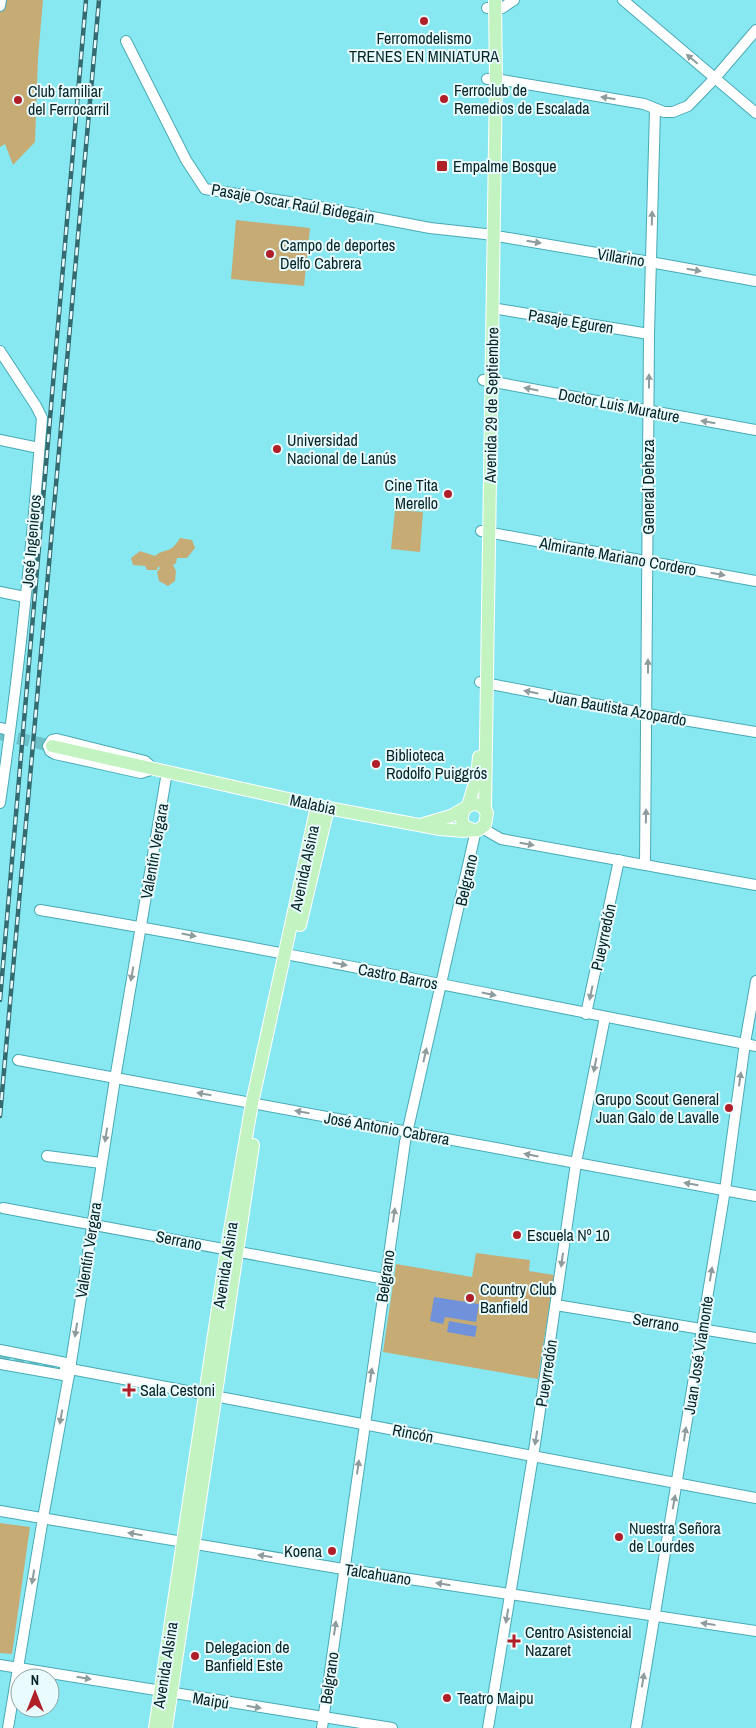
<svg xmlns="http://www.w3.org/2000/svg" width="756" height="1728" viewBox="0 0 756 1728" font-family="'Archivo Narrow',sans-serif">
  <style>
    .green { fill: #c7ab74 }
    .water { fill: #7092db }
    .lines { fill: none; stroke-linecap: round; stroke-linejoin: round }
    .minor-tunnel { stroke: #6dc1c9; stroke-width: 10; stroke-dasharray: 10 5; stroke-linecap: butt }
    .major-tunnel { stroke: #6dc1c9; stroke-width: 12; stroke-dasharray: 12 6; stroke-linecap: butt }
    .minor-casing { stroke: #48aab4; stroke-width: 12 }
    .major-casing { stroke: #fff; stroke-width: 14 }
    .minor { stroke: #fff; stroke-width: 10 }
    .major { stroke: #c2f3c1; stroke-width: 12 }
    .rail-casing { stroke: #336b70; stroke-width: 4.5 }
    .rail { stroke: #e9fbfd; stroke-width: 2.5; stroke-dasharray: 8; stroke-linecap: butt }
    .oneway { fill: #8e9c9d }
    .poi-dot { fill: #b01e28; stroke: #e9fbfd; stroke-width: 2 }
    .labels { text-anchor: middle; stroke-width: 4; stroke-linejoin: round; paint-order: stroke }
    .poi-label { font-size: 16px; fill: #032326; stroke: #e9fbfd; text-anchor: start }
    .street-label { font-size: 16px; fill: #032326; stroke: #e9fbfd }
  </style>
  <rect width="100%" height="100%" fill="#88e8f2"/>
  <g class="green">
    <path d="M0 0H43L38 58 35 142 13 165 5 144 0 147Z"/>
    <path d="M236 220 310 228 304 286 231 279Z"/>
    <path d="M395 510 423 512 420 552 391 549Z"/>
    <path d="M180 538 192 540 195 548 187 558H177L176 563 173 565 176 571 175 581 168 586 159 581 157 572 160 568 158 566 157 570H147L145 566 133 565 131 558 140 551 155 556C166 547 170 555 180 538Z"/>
    <path d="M476 1253 530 1260 529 1271 554 1275 538 1379 383 1352 396 1264 472 1277Z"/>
    <path d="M0 1523 30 1527 12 1654 0 1653Z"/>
  </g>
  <g class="water">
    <path d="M434 1297 479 1304 476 1322 445 1317 443 1324 430 1321Z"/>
    <path d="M449 1321 477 1326 475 1337 447 1332Z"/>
  </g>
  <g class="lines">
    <path class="minor-tunnel" d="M0 1356 65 1368"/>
    <path class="major-tunnel" d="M0 734 52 746"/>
    <defs>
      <g id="minor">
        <path d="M623 0 756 113"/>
        <path d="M0 6 1 0"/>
        <path d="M487 8H502L514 0"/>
        <path d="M126 41 186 160 205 189 309 205 430 228 485 234 650 262 756 281"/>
        <path d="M487 79H496L644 104 664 112H673L688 106 715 78 756 30"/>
        <path d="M492 308 649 334"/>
        <path d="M0 351 36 406 42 418C32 546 19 675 0 803"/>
        <path d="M483 380 756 430"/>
        <path d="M0 440 39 448"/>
        <path d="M481 531 756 581"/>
        <path d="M0 592 25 597"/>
        <path d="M480 682 647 714 756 732"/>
        <path d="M0 728 10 730"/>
        <path d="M57 739 145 761 154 769 141 773 55 754 50 751 48 746 52 740Z"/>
        <path d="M482 828 501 839 756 885"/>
        <path d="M645 865 649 334 655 109"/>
        <path d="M40 910C280 950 517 1000 756 1046"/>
        <path d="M586 1014 619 860"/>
        <path d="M18 1060 756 1196"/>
        <path d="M47 1156 101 1163"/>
        <path d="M3 1208 385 1279"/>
        <path d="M556 1305 756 1338"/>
        <path d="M0 1350 71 1364"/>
        <path d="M0 1364 69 1376"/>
        <path d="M65 1368 756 1498"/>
        <path d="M0 1511 343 1569 756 1631"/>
        <path d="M0 1665 392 1728"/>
        <path d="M8 1728 43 1518 70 1369 115 1079 167 772"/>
        <path d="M322 1728 405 1142 476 830"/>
        <path d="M488 1728 535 1444 576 1163 605 1017"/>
        <path d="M636 1728 725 1190 745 1043 756 981"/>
      </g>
      <g id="major">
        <path d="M52 746 328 808 440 829 463 831 478 830 485 825 487 813C483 805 476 802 468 806 461 811 460 818 464 826L473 830"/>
        <path d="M468 806 477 776 479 757"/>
        <path d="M485 810 496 79 495 0"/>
        <path d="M423 824 451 816 465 808"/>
        <path d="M300 925 328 808"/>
        <path d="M155 1728 227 1248 252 1103 317 806"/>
        <path d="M166 1728 253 1145"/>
      </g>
    </defs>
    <use href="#minor" class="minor-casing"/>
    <use href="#major" class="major-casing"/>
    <use href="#minor" class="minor"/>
    <use href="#major" class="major"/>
    <defs>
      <g id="rail">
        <path d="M0 1000 86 0"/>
        <path d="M0 1116 99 0"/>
      </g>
    </defs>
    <use href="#rail" class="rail-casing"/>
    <use href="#rail" class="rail"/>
  </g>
  <defs><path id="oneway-solid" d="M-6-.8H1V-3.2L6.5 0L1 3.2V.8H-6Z" transform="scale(1.25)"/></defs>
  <g class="oneway">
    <use href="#oneway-solid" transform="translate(692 59) rotate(-140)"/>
    <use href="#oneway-solid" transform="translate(608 98) rotate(-171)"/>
    <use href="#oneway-solid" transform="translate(652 218) rotate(-88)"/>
    <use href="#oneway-solid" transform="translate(534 242) rotate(9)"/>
    <use href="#oneway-solid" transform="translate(694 270) rotate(10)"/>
    <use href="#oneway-solid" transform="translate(649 381) rotate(-90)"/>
    <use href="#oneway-solid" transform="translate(531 389) rotate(-169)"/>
    <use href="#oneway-solid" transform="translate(708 422) rotate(-170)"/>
    <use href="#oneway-solid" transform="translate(718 574) rotate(10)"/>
    <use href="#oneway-solid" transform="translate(648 666) rotate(-90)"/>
    <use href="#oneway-solid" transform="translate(531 692) rotate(-169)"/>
    <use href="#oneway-solid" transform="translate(646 816) rotate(-89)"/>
    <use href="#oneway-solid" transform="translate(527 844) rotate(10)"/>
    <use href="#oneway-solid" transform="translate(189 935) rotate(11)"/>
    <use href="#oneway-solid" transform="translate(340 964) rotate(11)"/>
    <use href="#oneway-solid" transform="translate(132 974) rotate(100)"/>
    <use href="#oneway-solid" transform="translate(591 993) rotate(102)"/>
    <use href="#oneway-solid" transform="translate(489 994) rotate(12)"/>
    <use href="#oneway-solid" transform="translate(425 1055) rotate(-77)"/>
    <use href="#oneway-solid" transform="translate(595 1065) rotate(101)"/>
    <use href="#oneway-solid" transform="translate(740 1079) rotate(-82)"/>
    <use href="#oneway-solid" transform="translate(204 1094) rotate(-170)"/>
    <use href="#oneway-solid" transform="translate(302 1112) rotate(-170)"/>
    <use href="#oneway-solid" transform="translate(106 1135) rotate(99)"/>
    <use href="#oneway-solid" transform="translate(531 1155) rotate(-169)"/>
    <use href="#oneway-solid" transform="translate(691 1184) rotate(-170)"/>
    <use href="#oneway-solid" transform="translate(394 1215) rotate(-82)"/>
    <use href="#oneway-solid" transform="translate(562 1260) rotate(98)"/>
    <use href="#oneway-solid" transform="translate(711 1274) rotate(-81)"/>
    <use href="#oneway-solid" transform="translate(76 1330) rotate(99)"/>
    <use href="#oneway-solid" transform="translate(371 1375) rotate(-82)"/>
    <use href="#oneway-solid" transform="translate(61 1417) rotate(100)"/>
    <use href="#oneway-solid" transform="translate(685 1434) rotate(-81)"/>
    <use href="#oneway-solid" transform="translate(536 1438) rotate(99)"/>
    <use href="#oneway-solid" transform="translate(358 1467) rotate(-82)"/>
    <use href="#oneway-solid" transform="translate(674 1502) rotate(-80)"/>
    <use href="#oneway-solid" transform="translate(135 1534) rotate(-170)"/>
    <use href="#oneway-solid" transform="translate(265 1556) rotate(-171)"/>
    <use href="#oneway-solid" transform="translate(33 1577) rotate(99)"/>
    <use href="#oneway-solid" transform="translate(443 1584) rotate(-171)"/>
    <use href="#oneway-solid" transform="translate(507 1616) rotate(100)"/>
    <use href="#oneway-solid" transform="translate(708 1624) rotate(-172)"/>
    <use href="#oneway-solid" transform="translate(335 1628) rotate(-82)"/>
    <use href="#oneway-solid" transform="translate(84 1678) rotate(10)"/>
    <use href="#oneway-solid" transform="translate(643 1680) rotate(-81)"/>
    <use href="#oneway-solid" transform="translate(254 1707) rotate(9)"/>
  </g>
  <g class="poi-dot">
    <circle cx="424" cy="21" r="5"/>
    <circle cx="444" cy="99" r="5"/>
    <circle cx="18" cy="100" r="5"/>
    <rect x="436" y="160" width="12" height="12" rx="2.5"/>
    <circle cx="270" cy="254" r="5"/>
    <circle cx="277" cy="449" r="5"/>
    <circle cx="448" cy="494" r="5"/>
    <circle cx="376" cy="764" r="5"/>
    <circle cx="729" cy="1108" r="5"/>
    <circle cx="517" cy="1235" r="5"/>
    <circle cx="470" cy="1298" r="5"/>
    <path d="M126.5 1382.5h5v5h5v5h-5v5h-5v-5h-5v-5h5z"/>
    <circle cx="619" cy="1537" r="5"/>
    <circle cx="332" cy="1551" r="5"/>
    <path d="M511.5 1633.5h5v5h5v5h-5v5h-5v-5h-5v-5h5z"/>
    <circle cx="195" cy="1656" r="5"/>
    <circle cx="447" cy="1698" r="5"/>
  </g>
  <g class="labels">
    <g class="poi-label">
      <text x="424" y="44" text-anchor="middle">Ferromodelismo<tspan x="424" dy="18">TRENES EN MINIATURA</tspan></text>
      <text x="454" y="96">Ferroclub de<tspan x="454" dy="18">Remedios de Escalada</tspan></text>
      <text x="28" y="97">Club familiar<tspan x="28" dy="18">del Ferrocarril</tspan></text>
      <text x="453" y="172">Empalme Bosque</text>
      <text x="280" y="251">Campo de deportes<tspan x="280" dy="18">Delfo Cabrera</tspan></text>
      <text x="287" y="446">Universidad<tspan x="287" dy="18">Nacional de Lanús</tspan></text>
      <text x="438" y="491" text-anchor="end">Cine Tita<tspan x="438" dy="18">Merello</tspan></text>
      <text x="386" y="761">Biblioteca<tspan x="386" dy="18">Rodolfo Puiggrós</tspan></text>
      <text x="719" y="1105" text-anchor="end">Grupo Scout General<tspan x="719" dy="18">Juan Galo de Lavalle</tspan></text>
      <text x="527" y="1241">Escuela Nº 10</text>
      <text x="480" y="1295">Country Club<tspan x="480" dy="18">Banfield</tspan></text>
      <text x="140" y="1396">Sala Cestoni</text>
      <text x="629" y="1534">Nuestra Señora<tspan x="629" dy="18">de Lourdes</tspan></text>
      <text x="322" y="1557" text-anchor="end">Koena</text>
      <text x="525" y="1638">Centro Asistencial<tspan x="525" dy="18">Nazaret</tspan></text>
      <text x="205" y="1653">Delegacion de<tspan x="205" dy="18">Banfield Este</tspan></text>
      <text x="457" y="1704">Teatro Maipu</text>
    </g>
    <g class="street-label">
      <text transform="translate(293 203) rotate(10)" y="6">Pasaje Oscar Raúl Bidegain</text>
      <text transform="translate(621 257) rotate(9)" y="6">Villarino</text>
      <text transform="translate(571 321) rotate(9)" y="6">Pasaje Eguren</text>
      <text transform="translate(491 405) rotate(-89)" y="6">Avenida 29 de Septiembre</text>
      <text transform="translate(619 405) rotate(11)" y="6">Doctor Luis Murature</text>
      <text transform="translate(648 487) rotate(-90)" y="6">General Deheza</text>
      <text transform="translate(31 541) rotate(-85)" y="6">José Ingenieros</text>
      <text transform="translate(618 556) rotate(10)" y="6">Almirante Mariano Cordero</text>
      <text transform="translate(618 708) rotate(10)" y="6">Juan Bautista Azopardo</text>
      <text transform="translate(313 804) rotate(12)" y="6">Malabia</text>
      <text transform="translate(154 851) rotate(-80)" y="6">Valentín Vergara</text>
      <text transform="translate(304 868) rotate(-78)" y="6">Avenida Alsina</text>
      <text transform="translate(466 880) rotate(-77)" y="6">Belgrano</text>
      <text transform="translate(603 937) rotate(-78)" y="6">Pueyrredón</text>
      <text transform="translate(398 976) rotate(11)" y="6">Castro Barros</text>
      <text transform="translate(387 1128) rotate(10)" y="6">José Antonio Cabrera</text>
      <text transform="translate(179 1240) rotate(11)" y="6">Serrano</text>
      <text transform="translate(88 1250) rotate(-81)" y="6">Valentín Vergara</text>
      <text transform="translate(225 1265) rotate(-81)" y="6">Avenida Alsina</text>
      <text transform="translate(385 1276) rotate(-82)" y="6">Belgrano</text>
      <text transform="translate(656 1322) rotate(9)" y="6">Serrano</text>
      <text transform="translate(698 1355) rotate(-81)" y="6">Juan José Viamonte</text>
      <text transform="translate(546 1373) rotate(-81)" y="6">Pueyrredón</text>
      <text transform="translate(413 1433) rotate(11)" y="6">Rincón</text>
      <text transform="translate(378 1574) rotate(9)" y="6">Talcahuano</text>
      <text transform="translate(165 1665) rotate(-81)" y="6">Avenida Alsina</text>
      <text transform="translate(329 1678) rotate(-82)" y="6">Belgrano</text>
      <text transform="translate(211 1700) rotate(9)" y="6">Maipú</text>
    </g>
  </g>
  <g transform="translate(35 1693)"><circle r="24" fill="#e9fbfd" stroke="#8da5a7"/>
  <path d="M0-4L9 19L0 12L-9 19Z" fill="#b01e28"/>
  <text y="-8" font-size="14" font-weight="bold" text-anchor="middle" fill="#032326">N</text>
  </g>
</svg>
